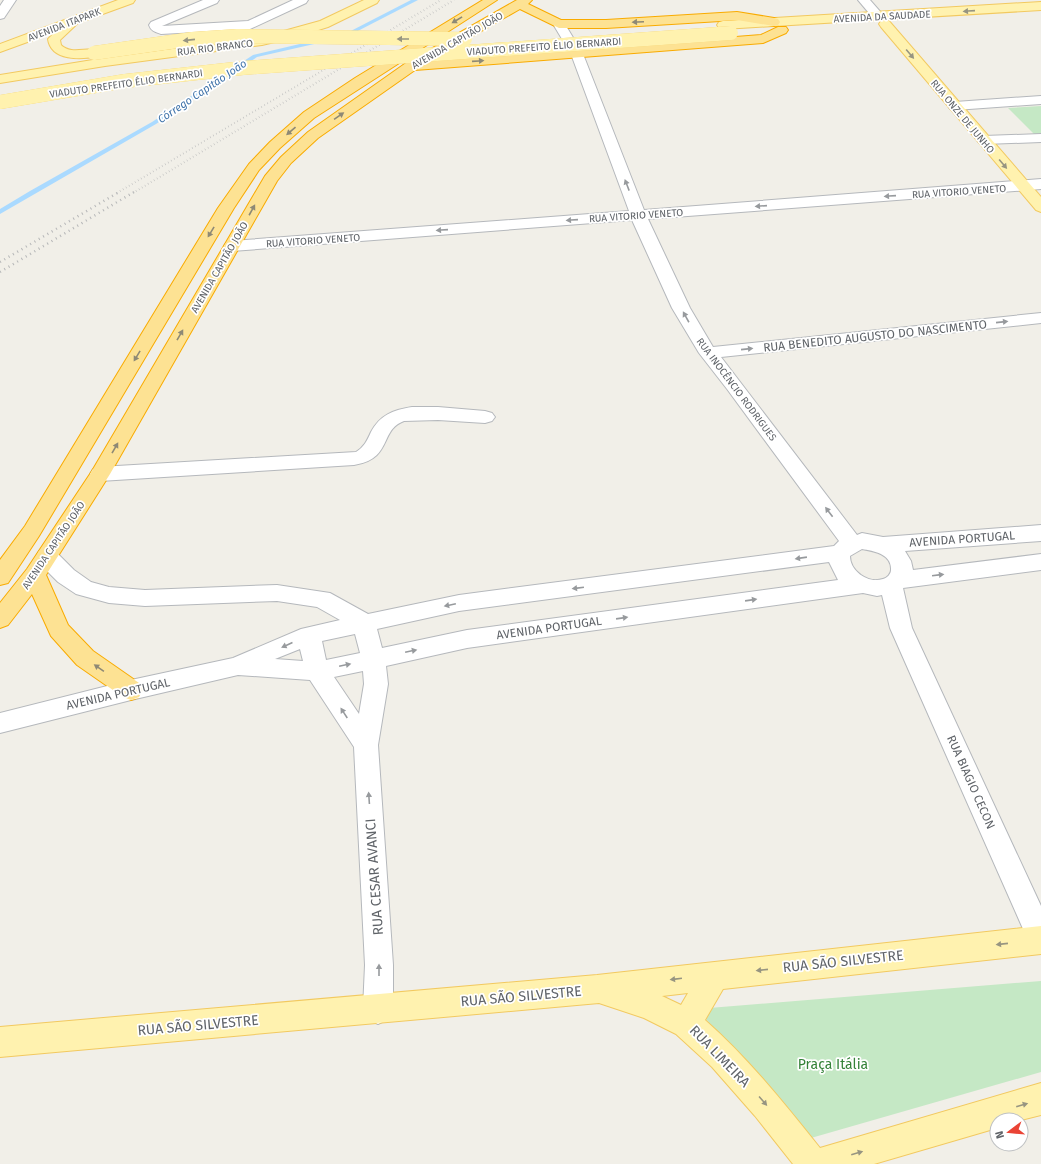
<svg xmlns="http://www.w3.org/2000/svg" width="1041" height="1164" viewBox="0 0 1041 1164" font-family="'Fira Sans',sans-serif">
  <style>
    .green { fill: #c5e8c5 }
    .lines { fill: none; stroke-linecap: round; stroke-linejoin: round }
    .stream { fill: #aadaff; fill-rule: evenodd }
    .minor-casing { stroke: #b5b8bc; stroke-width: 2 }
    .major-casing { stroke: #f2c960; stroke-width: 2 }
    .highway-casing { stroke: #f9ab00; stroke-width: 2 }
    .minor { fill: #fff; fill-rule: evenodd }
    .major { fill: #fff2af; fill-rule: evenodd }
    .highway { fill: #fde293; fill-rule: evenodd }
    .rail-far1 { stroke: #b6b7b8; stroke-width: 2; stroke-dasharray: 0.5 3; stroke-linecap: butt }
    .rail { stroke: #b6b7b8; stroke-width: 2.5; stroke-dasharray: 1 4; stroke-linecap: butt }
    .major-bridge-casing { stroke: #f2c960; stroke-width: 14; stroke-linecap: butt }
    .major-bridge { stroke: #fff2af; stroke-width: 14 }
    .oneway { fill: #979581 }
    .oneway2 { fill: #8e8975 }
    .oneway3 { fill: #979a9d }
    .labels { text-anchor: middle; stroke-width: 3.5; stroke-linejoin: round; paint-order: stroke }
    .far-street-label { font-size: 10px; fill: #5f6368; stroke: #fff }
    .far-water-label { font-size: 11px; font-style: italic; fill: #4174aa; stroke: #fff }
    .street-label { font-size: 12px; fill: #5f6368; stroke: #fff }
    .near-street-label { font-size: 14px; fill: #5f6368; stroke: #fff }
    .near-park-label { font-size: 14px; fill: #348238; stroke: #fff }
  </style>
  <rect width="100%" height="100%" fill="#f1efe8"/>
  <g class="green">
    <path d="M1041 106V134H1034L1008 108Z"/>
    <path d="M1041 981V1072L811 1138 697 1009Z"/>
  </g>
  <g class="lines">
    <g class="stream">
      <path d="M411 0H418L348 36 343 35Z"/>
      <path d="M321 39 324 41 323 42 257 57 156 124 0 214V209L30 191 152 122 253 55Z"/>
    </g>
    <defs>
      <g id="minor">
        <path d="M4 0H16L4 18 0 19V6Z"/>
        <path d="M203 0H219L217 3 162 26 248 21 293 0H308L306 3 250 29 161 34C155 32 151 31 149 25L151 22Z"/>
        <path d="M858 0H870L884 16 882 19H874Z"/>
        <path d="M559 20 563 21 583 54 644 210 1041 179V189L648 219 690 308 713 347 1041 313V323L721 357 857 535 862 533 883 537 1041 525V541L905 551 911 561 913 570 1041 554V570L903 588 912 628 1041 906V950L1031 947 890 628 882 595 877 596 863 593 467 648 386 666 388 684 378 745 393 965V1009L388 1019 378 1024 368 1019 363 1009 365 965 354 747 310 680 238 675 131 700 0 733V713L131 680 233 658 301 629 340 620 317 607 277 601 145 606 109 603 76 594 58 582 39 563 36 557 39 551 47 549 55 551 74 570 91 582 109 587 145 590 277 585 330 593 368 614 459 595 834 546 839 541 727 389 699 353 672 308 632 220 232 251 226 249 224 246 226 243 232 241 629 211 571 54 553 24 555 21ZM862 549C874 551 892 554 891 570 891 574 887 578 883 579 868 584 850 571 850 556ZM829 562 838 580 467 630 382 648 377 629 459 611ZM355 634 360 653 326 660 322 641ZM300 649 303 661 275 659ZM363 671 364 684 359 714 334 677Z"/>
        <path d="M1041 96V104L955 110 950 109 948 106 950 103 955 102Z"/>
        <path d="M1041 134V142L984 144 979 143 977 140 979 137 984 136Z"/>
        <path d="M412 407H438L485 411 492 413 495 417 492 421 485 423 438 420 404 421C379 430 393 459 354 465L100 481 93 479 90 474 93 469 100 467 356 452C364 447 367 441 371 432 380 415 393 410 412 407Z"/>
      </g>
      <g id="major">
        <path d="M118 0H135L133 3 78 23 60 40 61 45C71 55 86 47 98 50L100 53 98 56C81 60 51 61 48 39L55 32 0 52V44Z"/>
        <path d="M364 0H379L377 3 328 27 296 37 262 45 105 66 0 83V75L105 58 262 37 320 21Z"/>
        <path d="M1041 2V10L723 29 719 28 717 25 719 22 723 21Z"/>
        <path d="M885 20 889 21 1041 197V212L1036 210 881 27 879 24 881 21Z"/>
        <path d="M1041 926V954L723 989 705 1020C748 1058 784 1103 820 1148L1041 1083V1115L1021 1120H997V1128L874 1164H793L755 1116 712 1067 676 1034 644 1018 599 1003 0 1057V1027L597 975ZM688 993 681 1005 662 996Z"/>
      </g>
      <g id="highway">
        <path d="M483 0H497L314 118 280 148 259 170 234 208 39 536 8 583 0 585V560L25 526 218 208 249 164 270 142 304 112 355 78Z"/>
        <path d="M517 0H532L528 4 561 20H606L737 12 774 18 778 19 780 22 778 25 774 26 737 20 606 28H559L520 9 429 61 761 35 778 27H786L788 30 786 33 763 43 415 70 318 138 291 163 277 181 110 474 46 575 68 625 93 651 139 683 143 690 139 697 131 700 123 697 77 665 51 636 32 594 8 625 0 628V603L27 569 92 471 265 176 281 157 308 132 406 63Z"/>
      </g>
    </defs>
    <use href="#minor" class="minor-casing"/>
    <use href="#major" class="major-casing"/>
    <use href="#highway" class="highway-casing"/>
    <use href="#minor" class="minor"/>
    <use href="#major" class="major"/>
    <use href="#highway" class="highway"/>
    <g class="rail-far1">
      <path d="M117 193 441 0"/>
      <path d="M133 193 454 0"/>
    </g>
    <g class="rail">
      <path d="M0 262 119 192"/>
      <path d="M0 272 134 192"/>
    </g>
    <defs>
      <g id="major-bridge">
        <path d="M94 53 192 39 237 36 465 39"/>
        <path d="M0 102 125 81 243 68 731 33"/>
      </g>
    </defs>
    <use href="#major-bridge" class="major-bridge-casing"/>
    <use href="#major-bridge" class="major-bridge"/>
  </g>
  <defs><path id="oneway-solid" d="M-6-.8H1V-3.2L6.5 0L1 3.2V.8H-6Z"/></defs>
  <g class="oneway">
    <use href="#oneway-solid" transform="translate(969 11) rotate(176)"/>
    <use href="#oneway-solid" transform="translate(403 39) rotate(-180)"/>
    <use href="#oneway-solid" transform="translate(189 40) rotate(174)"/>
    <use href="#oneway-solid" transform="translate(910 54) rotate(50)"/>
    <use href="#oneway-solid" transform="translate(1003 164) rotate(50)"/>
    <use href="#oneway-solid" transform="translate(1002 944) rotate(174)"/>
    <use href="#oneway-solid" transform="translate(762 970) rotate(174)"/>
    <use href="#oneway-solid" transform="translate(676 979) rotate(173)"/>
    <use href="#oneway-solid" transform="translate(763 1101) rotate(49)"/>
    <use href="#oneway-solid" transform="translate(1022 1105) rotate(-16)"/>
    <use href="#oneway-solid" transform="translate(857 1153) rotate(-16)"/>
  </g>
  <g class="oneway2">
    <use href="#oneway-solid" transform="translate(457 20) rotate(149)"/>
    <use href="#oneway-solid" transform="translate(638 22) rotate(177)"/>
    <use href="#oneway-solid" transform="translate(478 61) rotate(-4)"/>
    <use href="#oneway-solid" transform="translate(339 116) rotate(-35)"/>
    <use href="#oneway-solid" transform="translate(291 131) rotate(139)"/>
    <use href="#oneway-solid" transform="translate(252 210) rotate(-61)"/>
    <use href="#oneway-solid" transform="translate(211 232) rotate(121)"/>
    <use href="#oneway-solid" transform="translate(180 335) rotate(-60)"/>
    <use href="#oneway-solid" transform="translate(137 356) rotate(121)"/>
    <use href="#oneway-solid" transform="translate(115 448) rotate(-60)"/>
    <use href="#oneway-solid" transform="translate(99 668) rotate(-145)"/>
  </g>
  <g class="oneway3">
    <use href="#oneway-solid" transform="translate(627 185) rotate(-111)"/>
    <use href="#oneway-solid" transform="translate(890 196) rotate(176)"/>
    <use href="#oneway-solid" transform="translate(761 206) rotate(176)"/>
    <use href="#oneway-solid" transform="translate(572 220) rotate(176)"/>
    <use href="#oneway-solid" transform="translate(442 230) rotate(176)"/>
    <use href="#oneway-solid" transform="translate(686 317) rotate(-119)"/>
    <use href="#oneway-solid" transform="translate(1002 322) rotate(-6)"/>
    <use href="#oneway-solid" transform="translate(747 349) rotate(-6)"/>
    <use href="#oneway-solid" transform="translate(829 512) rotate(-127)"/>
    <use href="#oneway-solid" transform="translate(801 558) rotate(172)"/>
    <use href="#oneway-solid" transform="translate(938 575) rotate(-7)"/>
    <use href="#oneway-solid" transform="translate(578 588) rotate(173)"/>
    <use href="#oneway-solid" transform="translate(751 600) rotate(-8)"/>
    <use href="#oneway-solid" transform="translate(450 605) rotate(168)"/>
    <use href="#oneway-solid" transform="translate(622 618) rotate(-8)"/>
    <use href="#oneway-solid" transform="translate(287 645) rotate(156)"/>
    <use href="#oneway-solid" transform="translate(411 651) rotate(-12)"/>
    <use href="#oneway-solid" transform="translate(345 665) rotate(-12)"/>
    <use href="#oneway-solid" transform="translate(344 713) rotate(-123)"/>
    <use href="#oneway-solid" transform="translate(369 798) rotate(-94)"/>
    <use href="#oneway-solid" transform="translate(379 970) rotate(-90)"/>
  </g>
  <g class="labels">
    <g class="far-street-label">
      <text transform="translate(882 16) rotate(-3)" y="4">AVENIDA DA SAUDADE</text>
      <text transform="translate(64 24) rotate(-21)" y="4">AVENIDA ITAPARK</text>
      <text transform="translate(457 40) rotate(-30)" y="4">AVENIDA CAPITÃO JOÃO</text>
      <text transform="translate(544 46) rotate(-4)" y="4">VIADUTO PREFEITO ÉLIO BERNARDI</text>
      <text transform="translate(215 47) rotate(-7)" y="4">RUA RIO BRANCO</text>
      <text transform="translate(126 83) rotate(-8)" y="4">VIADUTO PREFEITO ÉLIO BERNARDI</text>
      <text transform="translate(963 116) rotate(50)" y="4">RUA ONZE DE JUNHO</text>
      <text transform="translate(959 191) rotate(-4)" y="4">RUA VITORIO VENETO</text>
      <text transform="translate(636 215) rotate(-4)" y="4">RUA VITORIO VENETO</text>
      <text transform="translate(313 240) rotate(-4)" y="4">RUA VITORIO VENETO</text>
      <text transform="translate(219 267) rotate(-60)" y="4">AVENIDA CAPITÃO JOÃO</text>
      <text transform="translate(737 389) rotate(53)" y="4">RUA INOCÊNCIO RODRIGUES</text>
      <text transform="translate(53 545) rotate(-56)" y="4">AVENIDA CAPITÃO JOÃO</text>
    </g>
    <g class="far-water-label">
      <text transform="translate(202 91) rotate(-34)" y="4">Córrego Capitão João</text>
    </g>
    <g class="street-label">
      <text transform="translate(875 336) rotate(-6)" y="4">RUA BENEDITO AUGUSTO DO NASCIMENTO</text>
      <text transform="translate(962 539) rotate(-4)" y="4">AVENIDA PORTUGAL</text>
      <text transform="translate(549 628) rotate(-8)" y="4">AVENIDA PORTUGAL</text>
      <text transform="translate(118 694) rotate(-13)" y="4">AVENIDA PORTUGAL</text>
      <text transform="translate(971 782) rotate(66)" y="4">RUA BIAGIO CECON</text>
    </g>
    <g class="near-street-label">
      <text transform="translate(374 877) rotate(-94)" y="5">RUA CESAR AVANCI</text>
      <text transform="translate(843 961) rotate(-6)" y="5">RUA SÃO SILVESTRE</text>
      <text transform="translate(521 996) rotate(-5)" y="5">RUA SÃO SILVESTRE</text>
      <text transform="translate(198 1025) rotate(-5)" y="5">RUA SÃO SILVESTRE</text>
      <text transform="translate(720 1056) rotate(46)" y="5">RUA LIMEIRA</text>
    </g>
    <g class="near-park-label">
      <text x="833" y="1069">Praça Itália</text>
    </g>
  </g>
  <g transform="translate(1009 1132) rotate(254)"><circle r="19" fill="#ffffff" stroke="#bfc1c3"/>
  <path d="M0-3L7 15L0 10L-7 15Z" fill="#ea4335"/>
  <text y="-6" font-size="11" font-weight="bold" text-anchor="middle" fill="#5f6368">N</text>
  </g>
</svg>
